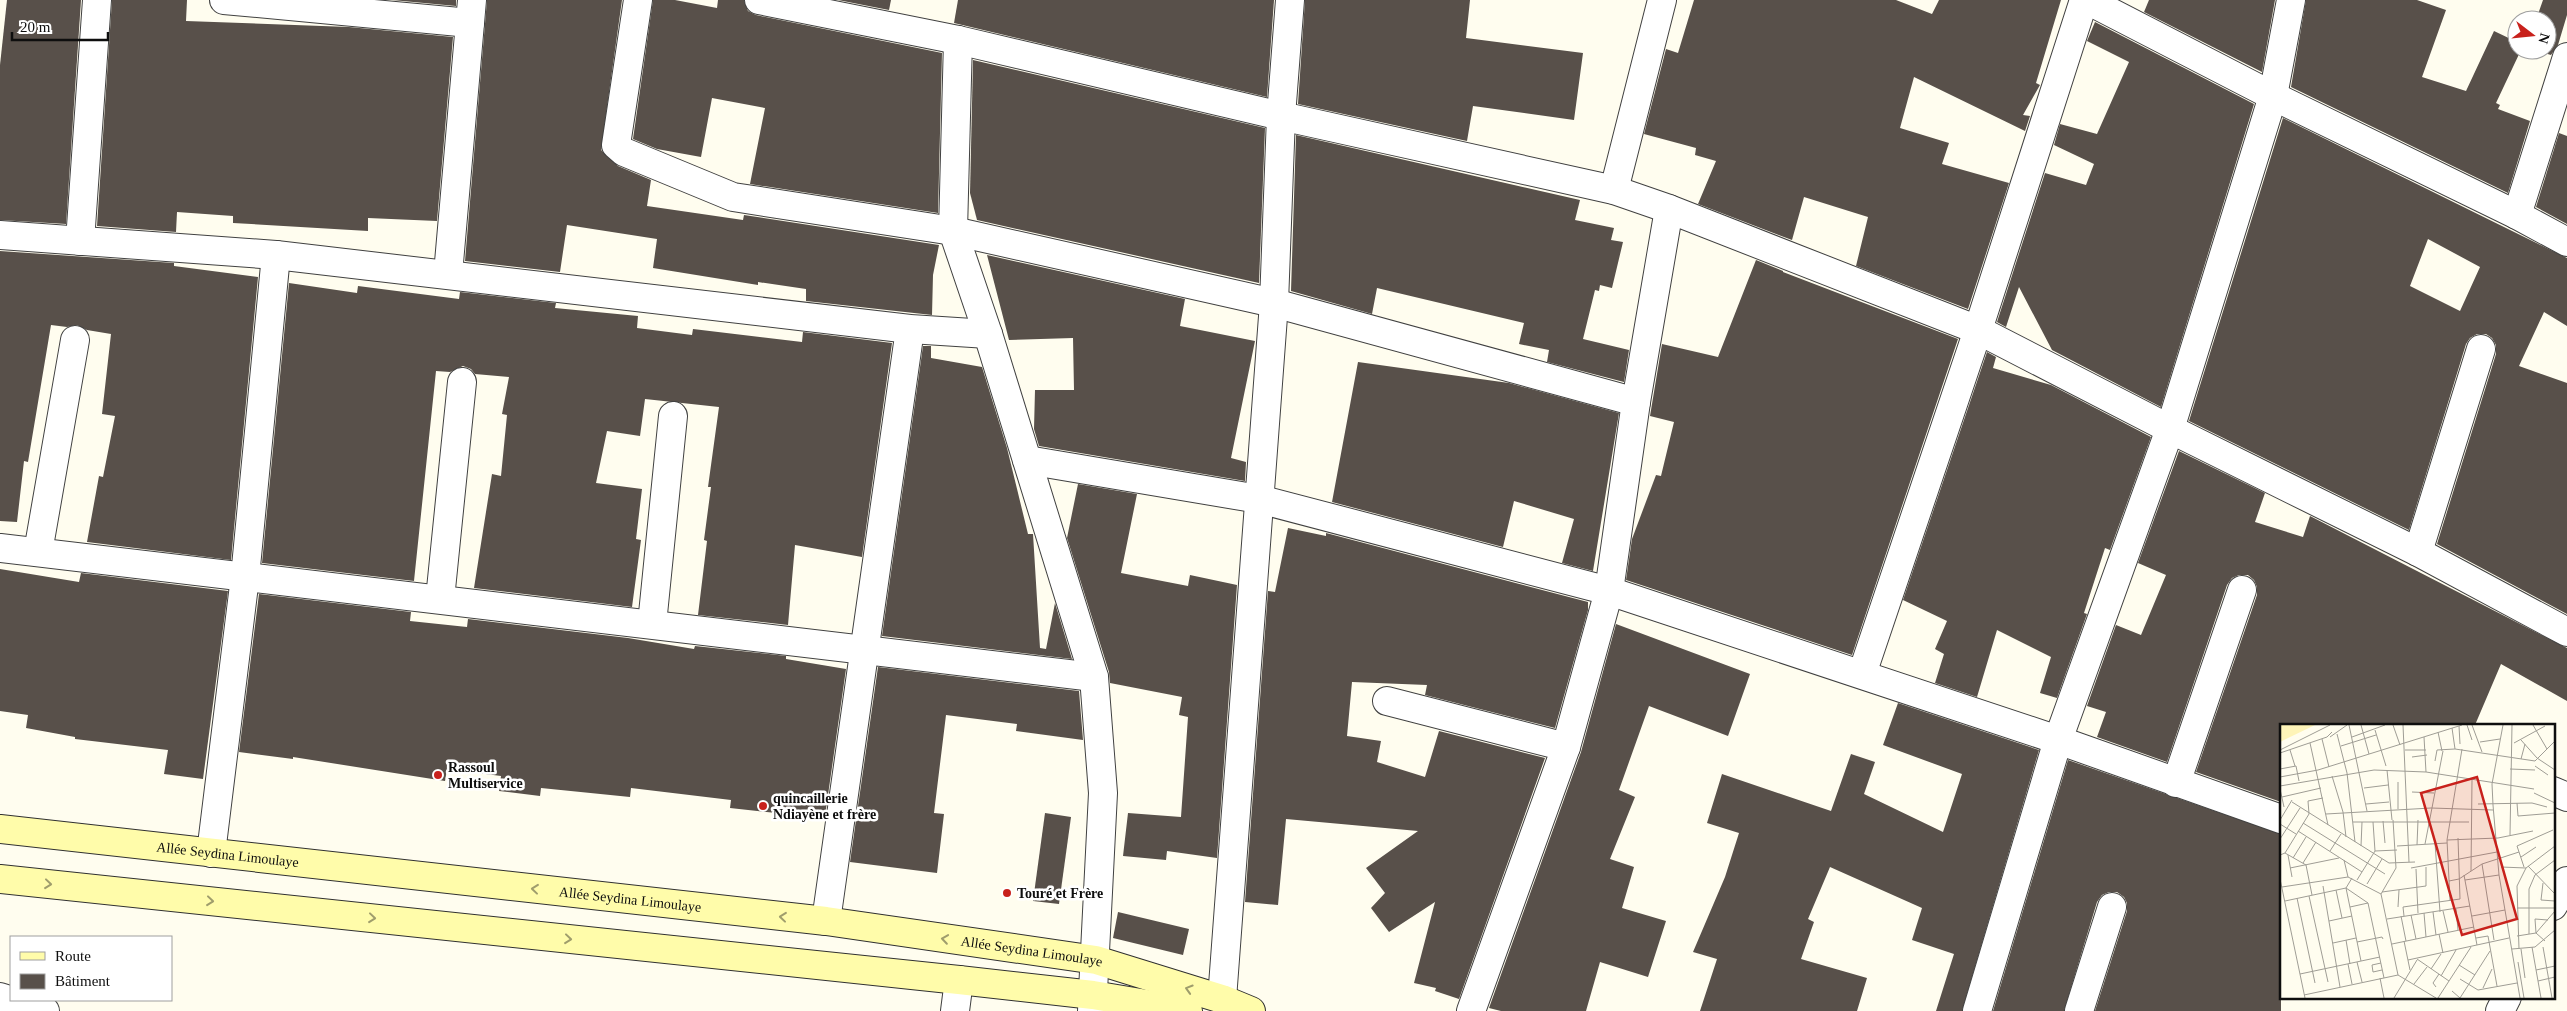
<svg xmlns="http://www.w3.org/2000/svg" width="2567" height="1011" viewBox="0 0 2567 1011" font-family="Georgia,serif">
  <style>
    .building { fill: #58504a; fill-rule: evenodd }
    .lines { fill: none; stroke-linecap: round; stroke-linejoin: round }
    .minor-casing { stroke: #414141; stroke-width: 30 }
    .tertiary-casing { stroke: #414141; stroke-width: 30 }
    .secondary-casing { stroke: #303030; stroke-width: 30 }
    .minor { stroke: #fff; stroke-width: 28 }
    .tertiary { stroke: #fff; stroke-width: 28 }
    .secondary { stroke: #fffcaa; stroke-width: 28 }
    .oneway { stroke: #9f9d6c }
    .poi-dot { fill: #c8211c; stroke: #fff; stroke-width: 2 }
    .labels { text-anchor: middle; stroke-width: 5; stroke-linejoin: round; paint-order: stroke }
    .poi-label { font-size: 14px; font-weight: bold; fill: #0e0e0e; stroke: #fff; text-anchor: start }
    .street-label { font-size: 14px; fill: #0e0e0e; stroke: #fff }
    .inset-road { fill: none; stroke: #9f9d95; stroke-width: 1 }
    .view { fill: #c8211c; fill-opacity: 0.15; stroke: #c8211c; stroke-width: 2.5 }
    .inset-edge { fill: none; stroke: #0e0e0e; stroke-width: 2.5 }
  </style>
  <rect width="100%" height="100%" fill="#fffdef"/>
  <g class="building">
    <path d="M7 0H81L66 224 0 220V65Z"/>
    <path d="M112 0H187L186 21 349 27 453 37 437 221 368 218V231L233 223V216L177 212 176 232 97 226Z"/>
    <path d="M392 0H456V6Z"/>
    <path d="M487 0H622L601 150 618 166 651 180 647 206 743 220 744 215 939 245 933 275 932 315 806 301V289L758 282V285L653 268 657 239 567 225 560 272 465 261Z"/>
    <path d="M653 0H675L717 8 718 0H744L748 11 756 15 942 53 938 213 750 184 765 108 712 98 701 157 657 149 633 139Z"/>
    <path d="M838 0H891L889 10Z"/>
    <path d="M958 0H1274L1267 97 954 23Z"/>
    <path d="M1305 0H1470L1466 38 1583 53 1574 120 1473 106 1467 141 1298 104Z"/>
    <path d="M1694 0H1896L1932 14 1939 0H2061L2036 83 2040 85 2023 115 2030 116 2025 131 1914 77 1900 128 1949 143 1942 164 2009 183 1968 309 1856 266 1868 217 1804 197 1792 240 1698 204 1716 161 1695 155 1696 148 1644 134 1666 49 1678 53Z"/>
    <path d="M2149 0H2275L2262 72 2144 12Z"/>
    <path d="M2306 0H2417L2446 10 2422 77 2466 91 2494 31 2517 42V50H2521L2496 103 2500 105 2498 109 2530 121 2508 193 2291 87Z"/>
    <path d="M2543 0H2567V15L2558 45 2551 55 2534 50H2547V20H2536Z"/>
    <path d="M2095 22 2254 104 2161 407 2052 350 2019 287 2006 327 1997 322 2045 173 2086 185 2094 164 2054 145 2060 124 2097 134 2129 62 2087 41Z"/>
    <path d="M973 60 1265 128 1259 283 977 220 970 193Z"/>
    <path d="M2283 118 2567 258V326L2544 312 2519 366 2567 383V614L2437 544 2496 354V345L2492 338 2486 334H2477L2470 338 2466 344 2409 530 2189 421ZM2428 239 2480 267 2460 311 2410 286Z"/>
    <path d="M2559 133 2567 136V224L2536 207Z"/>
    <path d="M1296 135 1580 200 1575 220 1614 228 1611 240 1623 242 1612 288 1600 285 1599 291 1595 290 1583 339 1629 350 1624 382 1547 362 1549 350 1519 344 1524 323 1377 288 1372 314 1291 291Z"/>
    <path d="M0 251 174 263V266L258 277 231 560 87 542 99 476 103 477 115 416 102 414 111 334 87 330 77 325 67 327 51 325 28 462 24 461 17 522 0 521Z"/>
    <path d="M987 255 1185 299 1180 326 1255 341 1231 458 1246 462 1245 481 1039 446 1034 429 1035 390H1074L1073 338 1009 340Z"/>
    <path d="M1756 260 1783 271V272L1958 339 1852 655 1626 580 1632 539 1656 475 1661 476 1674 422 1650 416 1662 344 1718 357Z"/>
    <path d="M289 283 357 293 358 286 459 299 460 292 556 303 555 308 638 316 637 328 692 335 693 329 802 342 803 332 892 343 862 557 795 545 788 625 698 615 707 541 704 540 711 487H708L719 407 645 399 640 436 607 431 596 483 642 489 636 539 641 540 632 607 474 588 492 474 501 476 507 415 502 414 509 377 475 374 471 369 463 366 450 372 436 371 414 581 262 563Z"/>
    <path d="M923 346H931V358L982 367 1007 448 1028 534H1033L1040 648 1046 649 1055 603 1072 659 882 636Z"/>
    <path d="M1987 352 1996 357 1993 368 2051 385 2151 437 2110 550 2105 548 2084 613 2087 614 2057 698 2040 693 2051 657 1997 630 1977 697 1935 683 1944 654 1935 649 1947 621 1903 600Z"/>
    <path d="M1358 362 1509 383 1619 413 1593 571 1562 563 1574 519 1514 501 1503 547 1332 502Z"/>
    <path d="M2179 451 2265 493 2255 522 2303 537 2310 516 2567 648V701L2501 664 2475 725H2281V802L2196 772 2257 595V587L2254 580 2248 575H2239L2232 578 2227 585 2167 762 2097 737 2106 712 2087 706 2116 625 2141 635 2166 575 2138 563Z"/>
    <path d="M1078 484 1137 494 1121 573 1188 586 1190 575 1237 585 1217 858 1167 851 1166 860 1123 856 1128 813 1181 817 1188 717 1179 715 1182 697 1110 683 1109 672 1067 538Z"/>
    <path d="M1288 528 1326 536V533L1588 602V610L1555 728 1425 695 1427 685 1352 682 1347 736 1381 741 1377 762 1425 777 1439 731 1545 758 1459 999 1435 991 1436 988 1414 983 1435 902 1389 932 1371 908 1385 893 1366 868 1418 831 1286 819 1278 905 1245 902 1268 591 1275 592Z"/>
    <path d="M0 569 79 582 81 573 228 591 203 779 164 774 168 750 75 739V737L26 728 28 715 0 711Z"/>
    <path d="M259 594 411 612 410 621 467 627 468 619 628 638 694 649 695 646 786 656V659L846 669 825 816 776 810V813L730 808 731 800 631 788 630 797 541 788 540 796 499 791 501 776 447 769 445 781 293 757V759L239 752Z"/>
    <path d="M1616 624 1750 674 1728 736 1649 706 1619 790 1635 797 1610 859 1634 867 1622 908 1666 921 1648 977 1600 962 1586 1011H1501L1489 1008 1581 752Z"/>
    <path d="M878 667 1079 691 1083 740 1016 731 1017 724 946 715 934 813 944 814 937 873 850 862Z"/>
    <path d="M1898 703 2039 750 1962 1011H1936L1954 954 1912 940 1922 908 1830 867 1808 919 1814 922 1801 959 1867 978 1857 1011H1700L1717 959 1693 952 1725 877 1739 833 1707 823 1722 774 1831 811 1851 754 1875 762 1864 794 1943 832 1962 774 1883 745Z"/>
    <path d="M2068 760 2281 834V1011H2095L2127 911V903L2124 897 2117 892H2109L2102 895 2097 902 2064 1011H1993Z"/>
    <path d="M1045 813 1071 817 1059 904 1033 901Z"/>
    <path d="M1118 912 1189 929 1183 955 1113 938Z"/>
  </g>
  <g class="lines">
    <defs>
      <g id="minor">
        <path d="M224 0 470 23"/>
        <path d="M638 0 616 145 624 152 733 197 953 231 1274 303 1636 402"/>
        <path d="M759 0 958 40 1281 116 1614 190 1669 209 1978 330 2170 429 2418 552 2567 632"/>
        <path d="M2087 0 2273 96 2517 215 2567 242"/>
        <path d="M958 40 953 231 988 334 1094 677 1103 793 1092 1011"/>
        <path d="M1614 190 1662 0"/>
        <path d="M2517 215 2567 57"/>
        <path d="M0 235 276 255 910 329 988 334"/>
        <path d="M80 241 97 0"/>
        <path d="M448 274 472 0"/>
        <path d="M1027 460 1259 499 1609 591 2058 740 2281 819"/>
        <path d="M0 548 1094 677"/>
        <path d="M38 552 75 340"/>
        <path d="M2418 552 2481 349"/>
        <path d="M440 599 462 382"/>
        <path d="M652 624 673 416"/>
        <path d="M1862 674 1978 330 2084 0"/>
        <path d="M1387 701 1566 747"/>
        <path d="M2176 783 2242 590"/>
        <path d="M2553 791 2567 797"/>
        <path d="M211 853 245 577 276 255"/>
        <path d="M2553 906 2567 881"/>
        <path d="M826 921 910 329"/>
        <path d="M0 997 45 1011"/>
        <path d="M955 1011 959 980"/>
        <path d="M1471 1011 1566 747 1609 591 1636 402 1669 209"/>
        <path d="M1977 1011 2058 740 2170 429 2273 96 2291 0"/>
        <path d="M2079 1011 2112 907"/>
        <path d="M2500 1011 2507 997"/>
      </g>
      <path id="tertiary" d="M1222 999 1274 303 1281 116 1290 0"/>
      <g id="secondary">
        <path id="s1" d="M0 829 826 921 1096 960 1222 999 1251 1011"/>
        <path d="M0 879 959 980 1093 995 1188 1011"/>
      </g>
    </defs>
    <use href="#minor" class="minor-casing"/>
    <use href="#tertiary" class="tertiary-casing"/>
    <use href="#secondary" class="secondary-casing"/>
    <use href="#minor" class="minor"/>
    <use href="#tertiary" class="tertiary"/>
    <use href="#secondary" class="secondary"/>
  </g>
  <defs><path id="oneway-chevron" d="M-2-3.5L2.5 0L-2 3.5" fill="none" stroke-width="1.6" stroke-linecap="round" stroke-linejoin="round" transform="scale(1.25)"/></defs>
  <g class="oneway">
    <use href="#oneway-chevron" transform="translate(48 884) rotate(6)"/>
    <use href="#oneway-chevron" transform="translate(535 889) rotate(-174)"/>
    <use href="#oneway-chevron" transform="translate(210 901) rotate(6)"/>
    <use href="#oneway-chevron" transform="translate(783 917) rotate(-174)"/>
    <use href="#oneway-chevron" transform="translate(372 918) rotate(6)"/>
    <use href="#oneway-chevron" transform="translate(568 939) rotate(6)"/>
    <use href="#oneway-chevron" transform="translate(945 939) rotate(-172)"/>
    <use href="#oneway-chevron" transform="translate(1189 989) rotate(-163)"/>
  </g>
  <g class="poi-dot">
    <circle cx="438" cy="775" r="5"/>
    <circle cx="763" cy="806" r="5"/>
    <circle cx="1007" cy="893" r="5"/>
  </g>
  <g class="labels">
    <g class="poi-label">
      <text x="448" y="772">Rassoul<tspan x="448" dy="16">Multiservice</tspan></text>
      <text x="773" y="803">quincaillerie<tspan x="773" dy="16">Ndiayène et frère</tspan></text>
      <text x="1017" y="898">Touré et Frère</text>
    </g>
    <g class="street-label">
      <text dy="5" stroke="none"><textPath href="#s1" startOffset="229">Allée Seydina Limoulaye</textPath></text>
      <text dy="5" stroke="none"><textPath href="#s1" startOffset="634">Allée Seydina Limoulaye</textPath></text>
      <text dy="5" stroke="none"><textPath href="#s1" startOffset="1039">Allée Seydina Limoulaye</textPath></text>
    </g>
  </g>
  <g transform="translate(2280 724)">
    <rect width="275" height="275" fill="#fffdef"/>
    <path d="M0 1H35L0 18Z" fill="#fef4b8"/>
    <path class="inset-road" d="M69 1 87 87M81 1 89 30M113 1 120 21M123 1 129 138M187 1 192 16M192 1 202 28M223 1 212 60 213 81 219 151 240 274M253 1 267 25M179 2 180 20M172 4 175 25M95 6 106 42M158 8 162 27M57 10 67 49 75 118M50 13 67 1M72 13 105 1M144 13 146 48M42 15 49 43M241 16 257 34 275 46M200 18 220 15M30 19 48 101M234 19 265 2M61 22 96 11M0 26 50 1M10 26 15 42M125 26H146M0 29 47 13 52 8M132 33 147 31M241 35 245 20M155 37 157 26 175 25 255 37 275 17M255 42 268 51M0 45 16 42 19 57M230 45 255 46M107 46 112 96M52 52 63 88 66 113M0 53 38 46 182 1M118 58V85M0 62 94 46 146 48 254 65M84 64 108 61M0 65 4 83M132 68 154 69M254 69 275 79M2 73 41 64M12 78 109 139 135 138M237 79 238 92 275 89M86 80 109 78M198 80 252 79 267 83M275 89V115M46 90 151 84 213 86M0 96 12 76M113 96 116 144 101 170 118 251 156 274M103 97 105 119M73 98H189M23 99 105 150M0 100 16 110M18 107 82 148M230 111 232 1M0 115 20 84M167 116 218 114 253 107M155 119 160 188M145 120 163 27M137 121 138 96M81 122 82 98M117 122 167 119M50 127 61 110M95 127 117 126M5 129 26 141 32 171M0 131 5 129 29 90 28 77 43 74M8 131 12 153M241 133 256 123M13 134 26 113M64 136 68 153M23 139 36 118M202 140 214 216M248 142 275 170M221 143 246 144M244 143 237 122 273 106M10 144 59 134M131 144 217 128M136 145 138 189M191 147 192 56M184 151 197 221M0 155 25 274M77 156 95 127 93 98M185 156 219 151M169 157 179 155 202 140 239 128M263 159 261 176 275 177M87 160 102 135M43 162 60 263M2 163 68 153 101 170M66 164 81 237M66 164 88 179M56 166 62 194M102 168 146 162V143M29 172 48 258M17 174 35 259M170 176 167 116 182 25M5 177 66 164 72 154M88 179 104 254M70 183 88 179M118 183 119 166M237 184H275M176 185 178 206M163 187 168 208M153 188 156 211M144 189 146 213M131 191 136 215M121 192 126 217M124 192 123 183 180 175 178 114M192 192 225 186M107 195 190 182M49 197 72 192M159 210 163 229M249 210V165L255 151 275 136M237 212 256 209 275 187M196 214 208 212 217 262M66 216 70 240M124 217 130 246M265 217 256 209 255 195 268 196M77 218 102 213 103 215M53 219 76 214M112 220 194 203M252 223 261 274M263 223 272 274M232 225 255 223 275 206M239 225 237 162 246 144 275 122M241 225 245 254M137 235 169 257M128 236 229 214M77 238 82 258M238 238 244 274M101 239 92 241 93 248 102 246M68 240 72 260M179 241 195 251M151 245 161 230M256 246 275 242M20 250 100 233M161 252 176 226M100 254 104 274M180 255 198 266 237 259M258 257 275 253M134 260 147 243M156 263 153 259 159 250M203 264 212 245M172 267 180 274 210 227M24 271 118 251M114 274 137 236M158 274 191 223"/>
    <path class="view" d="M197 53 237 195 182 211 141 69Z"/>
    <rect width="275" height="275" class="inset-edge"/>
  </g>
  <rect x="10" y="936" width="162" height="65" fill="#ffffff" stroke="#9f9f9f"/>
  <rect x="20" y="952" width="25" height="8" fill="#fffcaa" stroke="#9f9f9f"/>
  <text x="55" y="961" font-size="15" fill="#0e0e0e">Route</text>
  <rect x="20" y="974" width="25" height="15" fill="#58504a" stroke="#9f9f9f"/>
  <text x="55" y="986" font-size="15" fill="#0e0e0e">Bâtiment</text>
  <g transform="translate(2532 35) rotate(106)"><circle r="24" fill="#ffffff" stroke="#9f9f9f"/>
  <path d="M0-4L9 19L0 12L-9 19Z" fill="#c8211c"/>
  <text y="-8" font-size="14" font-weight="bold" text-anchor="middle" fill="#0e0e0e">N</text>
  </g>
  <path d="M12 32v8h96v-8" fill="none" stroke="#0e0e0e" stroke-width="2.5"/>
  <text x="20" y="32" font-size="15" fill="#0e0e0e" stroke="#ffffff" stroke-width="4" paint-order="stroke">20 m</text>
</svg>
